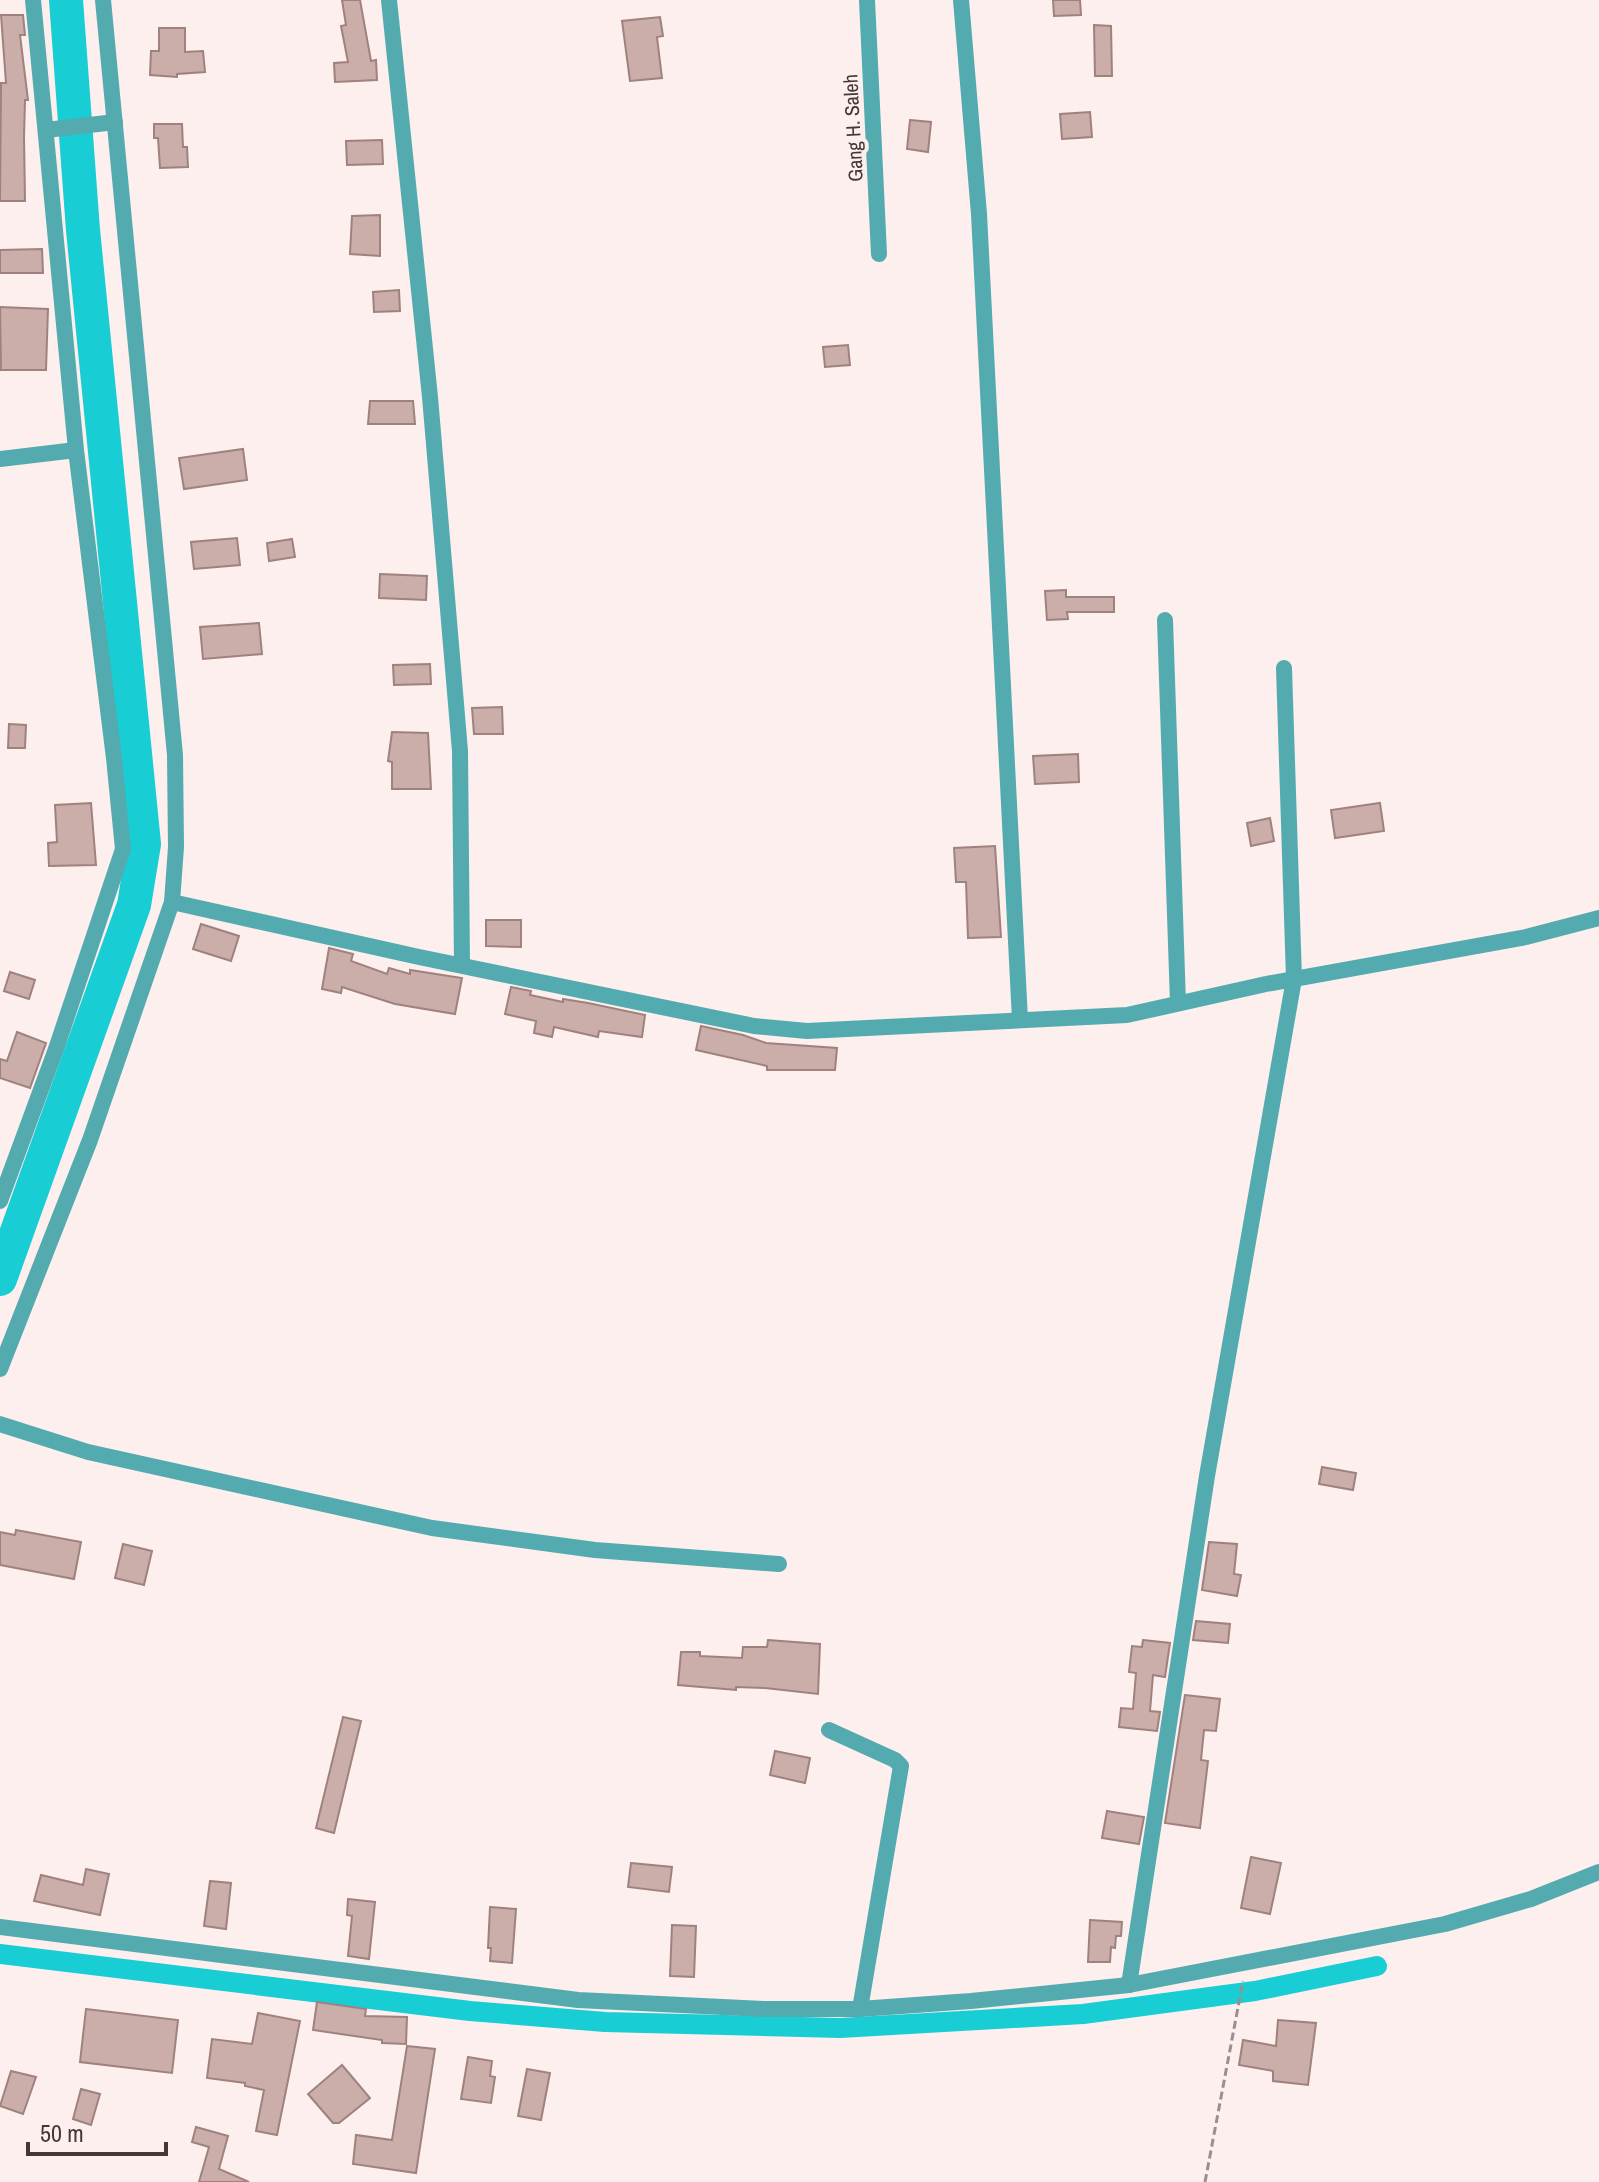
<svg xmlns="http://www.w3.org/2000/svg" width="1599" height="2182" viewBox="0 0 1599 2182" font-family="'Archivo Narrow',sans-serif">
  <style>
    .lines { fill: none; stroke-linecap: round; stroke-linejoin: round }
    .canal { stroke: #18cdd4; stroke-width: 20 }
    .river { stroke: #18cdd4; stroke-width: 34 }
    .building { fill: #cbada9; stroke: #9f827e; stroke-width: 2 }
    .path { stroke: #9b8e8d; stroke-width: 3; stroke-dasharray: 8 4; stroke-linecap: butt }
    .minor { stroke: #53abaf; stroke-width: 16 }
    .labels { text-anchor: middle; stroke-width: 8; stroke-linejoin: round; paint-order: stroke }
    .street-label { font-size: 20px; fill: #443736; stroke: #fcefed }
  </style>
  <rect width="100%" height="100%" fill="#fcefed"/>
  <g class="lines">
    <path class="canal" d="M0 1954 470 2011 605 2022 840 2028 1083 2014 1255 1991 1377 1966"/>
    <path class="river" d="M0 1279 134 905 144 844 83 230 66 0"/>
  </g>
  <g class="building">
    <path d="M342 0H360L371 61 376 60 377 80 335 82 334 63 348 62 341 26 346 25Z"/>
    <path d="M1053 0H1080L1081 15 1054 16Z"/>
    <path d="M1 15H23L25 35H20L28 100H25L24 137 25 201H0L1 83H6Z"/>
    <path d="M660 17 663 36 657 37 662 78 630 81 622 21Z"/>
    <path d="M1094 25 1111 26 1112 76H1095Z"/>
    <path d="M159 28H185V52L203 51 205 72 177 74V77L150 75 151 51H159Z"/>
    <path d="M1090 112 1092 137 1062 139 1060 114Z"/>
    <path d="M910 120 931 122 928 152 907 149Z"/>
    <path d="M154 124H182L183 147H187L188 167 160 168 158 138H154Z"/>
    <path d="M382 140 383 164 347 165 346 141Z"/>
    <path d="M380 215V256L350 254 352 216Z"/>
    <path d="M42 249 43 273H0V250Z"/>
    <path d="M399 290 400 311 374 312 373 292Z"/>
    <path d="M0 307 48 309 46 370H1Z"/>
    <path d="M848 345 850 365 825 367 823 347Z"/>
    <path d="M370 401H413L415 424H368Z"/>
    <path d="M243 449 247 480 184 489 179 458Z"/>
    <path d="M237 538 240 565 194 569 191 542Z"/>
    <path d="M292 539 295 557 269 561 267 543Z"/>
    <path d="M380 574 427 576 426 600 379 598Z"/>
    <path d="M1066 590V597H1114V612H1067L1068 619 1047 620 1045 591Z"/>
    <path d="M259 623 262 654 203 659 200 627Z"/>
    <path d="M430 664 431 684 394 685 393 665Z"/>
    <path d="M502 707 503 734H474L472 708Z"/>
    <path d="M9 724 26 725 25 748H8Z"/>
    <path d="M392 732 428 733 431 789H392V762L388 761Z"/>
    <path d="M1078 754 1079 782 1035 784 1033 756Z"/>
    <path d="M91 803 96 865 49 866 48 843 57 842 55 805Z"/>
    <path d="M1380 803 1384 831 1335 838 1331 810Z"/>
    <path d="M1270 818 1274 841 1251 846 1247 823Z"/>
    <path d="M995 846 1001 937 968 938 966 882H956L954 848Z"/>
    <path d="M486 920H521V947L486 946Z"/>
    <path d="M201 924 239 936 231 961 193 949Z"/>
    <path d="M329 948 353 954 351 961 387 974 389 968 410 974V970L462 978 455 1014 395 1004 342 987 341 993 322 989Z"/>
    <path d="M10 972 35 980 29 999 4 991Z"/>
    <path d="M511 987 531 991 530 995 563 1002V999L588 1003 645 1015 642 1037 599 1031 598 1037 554 1027 552 1037 534 1033 536 1021 505 1014Z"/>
    <path d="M701 1026 743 1035 766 1043 837 1048 835 1070H767V1066L696 1050Z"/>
    <path d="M17 1032 46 1043 30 1088 0 1078V1059L7 1061Z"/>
    <path d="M1322 1467 1356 1473 1353 1490 1319 1484Z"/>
    <path d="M16 1530 81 1542 74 1579 0 1565V1532L15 1535Z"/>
    <path d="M1209 1542 1237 1544 1234 1574 1241 1575 1237 1596 1202 1590Z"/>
    <path d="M123 1544 152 1551 144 1585 115 1578Z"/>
    <path d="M1196 1621 1230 1624 1228 1643 1193 1640Z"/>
    <path d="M768 1640 820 1644 818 1694 765 1688 736 1687V1690L678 1685 681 1652H700V1656L742 1658 743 1647H767Z"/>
    <path d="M1143 1640 1170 1643 1165 1677 1153 1675 1150 1711 1160 1712 1157 1731 1119 1727 1121 1708 1133 1709 1136 1673 1129 1672 1132 1646 1142 1647Z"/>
    <path d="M1185 1695 1220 1699 1216 1731 1204 1730 1201 1760 1208 1761 1200 1828 1165 1823Z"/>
    <path d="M343 1717 361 1721 334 1833 316 1828Z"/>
    <path d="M775 1751 810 1758 805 1783 770 1775Z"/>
    <path d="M1107 1811 1144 1817 1139 1844 1102 1838Z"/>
    <path d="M1251 1857 1281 1863 1270 1914 1241 1908Z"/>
    <path d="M631 1863 672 1867 669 1892 628 1887Z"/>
    <path d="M86 1869 109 1874 100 1915 34 1901 41 1875 83 1885Z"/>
    <path d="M210 1881 231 1883 226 1929 204 1926Z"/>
    <path d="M348 1899 375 1902 369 1959 348 1956 352 1916 347 1915Z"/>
    <path d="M490 1907 516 1909 512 1963 490 1961 491 1948H488Z"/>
    <path d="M1090 1920 1122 1922 1121 1936H1116L1115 1948 1111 1947 1110 1962H1088Z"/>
    <path d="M672 1925 696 1926 694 1977 670 1976Z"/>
    <path d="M317 2002 366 2009 365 2016 407 2017 406 2044 382 2043V2040L313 2030Z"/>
    <path d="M86 2009 178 2020 172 2073 80 2062Z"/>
    <path d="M258 2013 300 2021 277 2135 256 2131 264 2090 245 2086V2083L207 2078 212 2039 252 2044Z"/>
    <path d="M1278 2020 1316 2023 1308 2085 1273 2081V2071L1239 2065 1243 2040 1276 2046Z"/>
    <path d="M407 2046 435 2049 416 2173 353 2164 356 2135 392 2140Z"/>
    <path d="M468 2057 492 2061 490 2076 495 2077 491 2103 461 2099Z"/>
    <path d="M342 2065 370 2098 339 2123H333L308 2094Z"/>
    <path d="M527 2069 550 2073 541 2120 518 2116Z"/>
    <path d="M11 2071 36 2077 23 2114 0 2106Z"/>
    <path d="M81 2089 100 2094 91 2125 73 2119Z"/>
    <path d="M196 2127 228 2136 219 2169 249 2182H199L209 2147 192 2142Z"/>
  </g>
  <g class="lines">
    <path class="path" d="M1205 2182 1243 1981"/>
    <g class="minor">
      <path d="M389 0 430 397 460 751 462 965"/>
      <path d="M867 0 879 254"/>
      <path d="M961 0 979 214 1020 1020"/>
      <path d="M46 130 115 122"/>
      <path d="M0 459 76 450"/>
      <path d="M1165 620 1178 1003"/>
      <path d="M172 902 419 957 754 1026 807 1031 1127 1015 1266 984 1526 937 1599 918"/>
      <path d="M0 1201 56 1049 123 849 114 758 76 450 33 0"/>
      <path d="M0 1369 90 1140 172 902 176 847 175 755 103 0"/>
      <path d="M0 1424 88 1452 432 1528 595 1550 779 1564"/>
      <path d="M829 1730 895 1760 901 1766 860 2009"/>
      <path d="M0 1927 578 2000 764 2009H860L971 2001 1129 1985 1445 1924 1531 1899 1599 1872"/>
      <path d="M1129 1985 1207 1476 1294 979 1284 668"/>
    </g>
  </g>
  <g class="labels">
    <g class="street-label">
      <text transform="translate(853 128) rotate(-93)" y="7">Gang H. Saleh</text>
    </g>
  </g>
  <path d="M28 2142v12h138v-12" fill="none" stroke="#443736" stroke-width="4"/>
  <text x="40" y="2142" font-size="24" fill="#443736" stroke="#fcefed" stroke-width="6" paint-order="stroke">50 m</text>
</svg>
